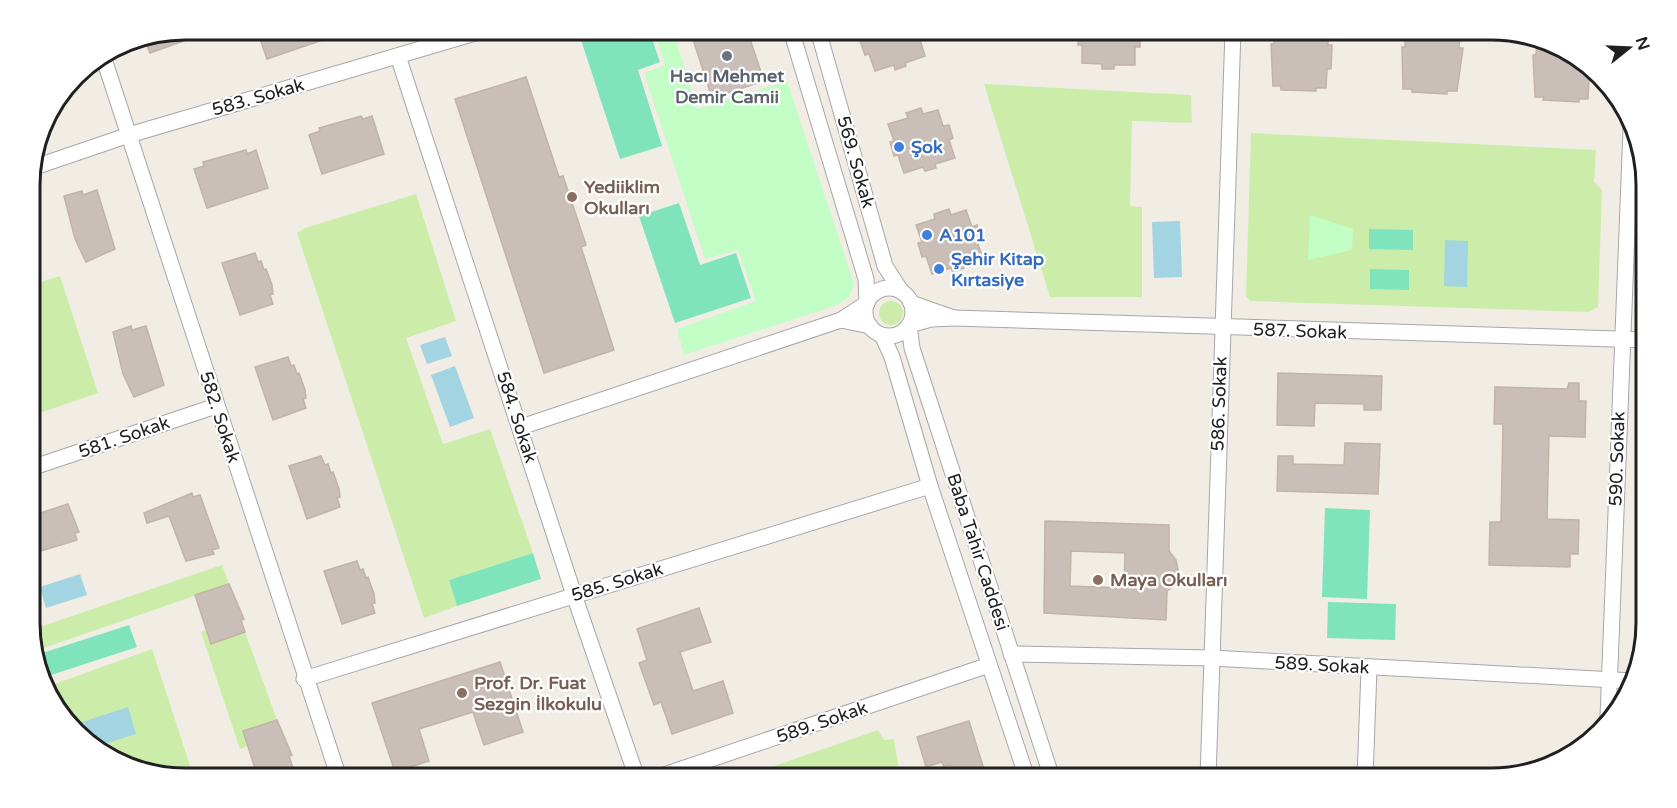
<svg xmlns="http://www.w3.org/2000/svg" width="1677" height="808" viewBox="0 0 1677 808" font-family="'Varela Round',sans-serif">
  <style>
    .grass { fill: #cceda9 }
    .park { fill: #c1fdc4 }
    .pitch { fill: #7fe4bb }
    .water { fill: #a3d4e1 }
    .building { fill: #c9bfb8; stroke: #c3b3a7; stroke-width: 1.5; fill-rule: evenodd }
    .lines { fill: none; stroke-linecap: round; stroke-linejoin: round }
    .minor-casing { stroke: #a7a7a7; stroke-width: 17 }
    .minor { stroke: #fff; stroke-width: 15 }
    .worship-dot { fill: #6b7280; stroke: #fff; stroke-width: 2 }
    .shop-dot { fill: #3f7fe0; stroke: #fff; stroke-width: 2 }
    .education-dot { fill: #8d6e63; stroke: #fff; stroke-width: 2 }
    .labels { text-anchor: middle; stroke-width: 4.5; stroke-linejoin: round; paint-order: stroke }
    .worship-label { font-size: 18px; font-weight: bold; fill: #5b616d; stroke: #fff }
    .street-label { font-size: 18px; fill: #202020; stroke: #fff }
    .shop-label { font-size: 18px; font-weight: bold; fill: #366cbe; stroke: #fff; text-anchor: start }
    .education-label { font-size: 18px; font-weight: bold; fill: #785e54; stroke: #fff; text-anchor: start }
    .rim { fill: none; stroke: #202020; stroke-width: 3 }
  </style>
  <rect width="100%" height="100%" fill="#f1ede5"/>
  <g class="grass">
    <path d="M984 84 1191 95 1192 123 1132 121 1130 206 1142 207V297H1050Z"/>
    <path d="M1251 133 1596 150 1594 182 1602 190 1598 307 1589 312 1250 301 1246 296Z"/>
    <path d="M416 194 456 321 406 338 443 444 490 429 533 553 449 580 457 606 424 618 297 233 305 228Z"/>
    <path d="M60 276 98 393 31 416V285Z"/>
    <circle cx="891" cy="313" r="12"/>
    <path d="M222 565 229 584 35 651 31 630Z"/>
    <path d="M206 630 211 643 245 632 277 720 244 731 248 746 240 749 201 632Z"/>
    <path d="M152 649 194 778 117 762 62 717 49 686Z"/>
    <path d="M878 730 884 740 894 739 900 778H760V771Z"/>
  </g>
  <g class="park">
    <path d="M654 30H673L697 109 787 81 854 284 849 297 837 305 684 355 677 329 756 301 738 250 705 259 644 73 665 65Z"/>
    <path d="M1310 215 1353 229 1352 250 1308 260Z"/>
  </g>
  <g class="pitch">
    <path d="M613 30H649L660 62 638 70 662 146 620 159 581 40Z"/>
    <path d="M679 203 700 265 736 253 751 298 675 323 639 216Z"/>
    <path d="M1369 229 1413 230V250L1369 249Z"/>
    <path d="M1370 269 1409 270V290L1370 289Z"/>
    <path d="M1325 508 1370 510 1367 599 1322 597Z"/>
    <path d="M533 553 541 579 457 606 449 580Z"/>
    <path d="M1328 602 1396 604 1395 640 1327 638Z"/>
    <path d="M129 625 137 647 45 677 36 655Z"/>
  </g>
  <g class="water">
    <path d="M1180 221 1182 277 1154 278 1152 222Z"/>
    <path d="M1445 240 1468 241 1467 287 1444 286Z"/>
    <path d="M445 337 452 356 427 364 420 345Z"/>
    <path d="M455 366 474 418 450 427 431 375Z"/>
    <path d="M80 574 87 595 46 608 40 587Z"/>
    <path d="M128 707 136 734 98 746 78 730 76 724Z"/>
  </g>
  <g class="building">
    <path d="M186 30H202L203 34 150 53 144 38Z"/>
    <path d="M257 30H346V32L267 59Z"/>
    <path d="M690 30H747L764 81 712 98Z"/>
    <path d="M861 30H917L925 56 905 63 906 66 895 70 894 65 875 71 869 54 865 55 860 41 864 40Z"/>
    <path d="M1079 30 1140 32V47H1135V65H1114V69H1102V64L1082 63V45H1078Z"/>
    <path d="M1275 30H1329L1328 45H1332L1331 69H1327L1326 88H1316V91L1281 90V86H1273L1271 44H1274Z"/>
    <path d="M1406 30H1460L1459 48H1463L1457 91H1447V94L1412 92V89H1403L1402 47H1405Z"/>
    <path d="M1537 41 1560 46 1601 80H1589L1588 99H1579V102L1543 100 1544 97H1535L1533 55H1536Z"/>
    <path d="M526 77 559 177 563 176 586 245 581 247 614 350 544 373 455 99Z"/>
    <path d="M921 108 923 114 938 110 943 126 949 125 953 138 949 140 955 158 935 164 936 168 925 171 923 167 904 173 898 155 894 156 890 142 894 141 888 124 908 118 906 113Z"/>
    <path d="M361 116 363 119 372 116 384 154 322 174 309 135 320 131 319 128Z"/>
    <path d="M246 150 247 154 256 150 268 188 207 208 194 169 204 166 203 162Z"/>
    <path d="M97 190 115 249 86 262 75 239 64 196 82 191 83 195Z"/>
    <path d="M949 209 951 215 966 210 972 227 977 225 981 239 977 241 983 259 963 265 964 268 953 272 951 268 932 274 926 256 922 257 918 243 922 242 916 225 935 219 934 214Z"/>
    <path d="M255 253 258 262 261 261 264 270 266 269 272 285 273 294 270 295 273 304 240 315 222 263Z"/>
    <path d="M131 326 132 330 146 326 164 385 134 397 123 374 113 332Z"/>
    <path d="M288 357 291 366 294 365 297 374 299 373 305 390 306 398 303 399 306 408 273 420 255 367Z"/>
    <path d="M1278 373 1382 376 1381 410H1364V404L1315 403 1314 426 1277 425Z"/>
    <path d="M1569 383H1579V401H1586L1585 437 1549 436 1547 519 1579 520 1578 554H1570V567L1489 565 1490 522H1501L1503 424H1494L1495 387 1567 389Z"/>
    <path d="M1345 443 1380 444 1378 494 1277 491 1278 456H1293V464L1344 465Z"/>
    <path d="M321 456 325 465 328 464 331 473 333 472 339 489 340 497 337 498 340 507 307 519 289 466Z"/>
    <path d="M192 493 193 497 200 495 219 548 212 550 214 554 186 561 169 516 147 523 144 513Z"/>
    <path d="M68 504 79 532 75 533 77 540 31 554V516Z"/>
    <path d="M1045 521 1169 525V551L1176 560 1179 574 1174 586 1167 591 1166 620 1044 613ZM1071 551 1125 553 1124 588 1070 586Z"/>
    <path d="M357 561 360 570 363 569 366 578 368 577 374 594 375 603 372 604 375 613 342 624 324 571Z"/>
    <path d="M229 584 244 619 241 620 245 632 211 644 195 595Z"/>
    <path d="M699 608 711 642 680 652 693 691 723 681 733 713 672 734 661 702 654 705 639 663 647 660 637 629Z"/>
    <path d="M500 662 523 732 484 745 473 712 419 729 429 761 395 772 372 703Z"/>
    <path d="M277 720 292 755 289 756 293 768 258 778 243 731Z"/>
    <path d="M969 721 986 776 954 778 950 765 944 767 942 762 926 767 917 737Z"/>
  </g>
  <g class="lines">
    <defs>
      <g id="minor">
        <path d="M791 30 866 279 867 303 841 320 870 326"/>
        <path d="M818 30 885 266 901 291"/>
        <path d="M103 56 339 778"/>
        <path d="M398 56 574 595 637 778"/>
        <path d="M32 168 129 135 485 30"/>
        <circle cx="889" cy="312" r="24"/>
        <path d="M911 303 954 318 931 319 909 325 912 348 1052 778"/>
        <path d="M954 318 1646 340"/>
        <path d="M882 335 892 357 930 486 1027 778"/>
        <path d="M521 427 841 320"/>
        <path d="M31 468 216 406"/>
        <path d="M1011 654 1211 658 1633 681"/>
        <path d="M304 679 930 486"/>
        <path d="M1608 717 1631 129"/>
        <path d="M655 778 989 665"/>
        <path d="M1208 778 1233 30"/>
        <path d="M1365 778 1369 669"/>
      </g>
    </defs>
    <use href="#minor" class="minor-casing"/>
    <use href="#minor" class="minor"/>
  </g>
  <circle class="worship-dot" cx="727" cy="56" r="6"/>
  <g class="shop-dot">
    <circle cx="899" cy="147" r="6"/>
    <circle cx="927" cy="235" r="6"/>
    <circle cx="939" cy="269" r="6"/>
  </g>
  <g class="education-dot">
    <circle cx="572" cy="197" r="6"/>
    <circle cx="1098" cy="580" r="6"/>
    <circle cx="462" cy="693" r="6"/>
  </g>
  <g class="labels">
    <g class="worship-label">
      <text x="727" y="82">Hacı Mehmet<tspan x="727" dy="21">Demir Camii</tspan></text>
    </g>
    <g class="street-label">
      <text transform="translate(258 97) rotate(-16)" y="6">583. Sokak</text>
      <text transform="translate(856 162) rotate(74)" y="6">569. Sokak</text>
      <text transform="translate(1300 331) rotate(2)" y="6">587. Sokak</text>
      <text transform="translate(1219 404) rotate(-88)" y="6">586. Sokak</text>
      <text transform="translate(220 417) rotate(72)" y="6">582. Sokak</text>
      <text transform="translate(517 417) rotate(72)" y="6">584. Sokak</text>
      <text transform="translate(124 437) rotate(-19)" y="6">581. Sokak</text>
      <text transform="translate(1617 459) rotate(-88)" y="6">590. Sokak</text>
      <text transform="translate(978 552) rotate(72)" y="6">Baba Tahir Caddesi</text>
      <text transform="translate(617 582) rotate(-17)" y="6">585. Sokak</text>
      <text transform="translate(1322 665) rotate(3)" y="6">589. Sokak</text>
      <text transform="translate(822 722) rotate(-19)" y="6">589. Sokak</text>
    </g>
    <g class="shop-label">
      <text x="911" y="153">Şok</text>
      <text x="939" y="241">A101</text>
      <text x="951" y="265">Şehir Kitap<tspan x="951" dy="21">Kırtasiye</tspan></text>
    </g>
    <g class="education-label">
      <text x="584" y="193">Yediiklim<tspan x="584" dy="21">Okulları</tspan></text>
      <text x="1110" y="586">Maya Okulları</text>
      <text x="474" y="689">Prof. Dr. Fuat<tspan x="474" dy="21">Sezgin İlkokulu</tspan></text>
    </g>
  </g>
  <path d="M0 0H1677V808H0ZM185 40H1491A145 145 0 0 1 1636 185V623A145 145 0 0 1 1491 768H185A145 145 0 0 1 40 623V185A145 145 0 0 1 185 40Z" fill="#fff" fill-rule="evenodd"/>
  <path class="rim" d="M185 40H1491A145 145 0 0 1 1636 185V623A145 145 0 0 1 1491 768H185A145 145 0 0 1 40 623V185A145 145 0 0 1 185 40Z"/>
  <g transform="translate(1629 48) rotate(72)" stroke="#ffffff" stroke-width="4.5" paint-order="stroke">
  <path d="M0-4.5L10 22L0 15L-10 22Z" fill="#202020"/>
  <text y="-9" font-size="16" font-weight="bold" text-anchor="middle" fill="#202020">N</text>
  </g>
</svg>
